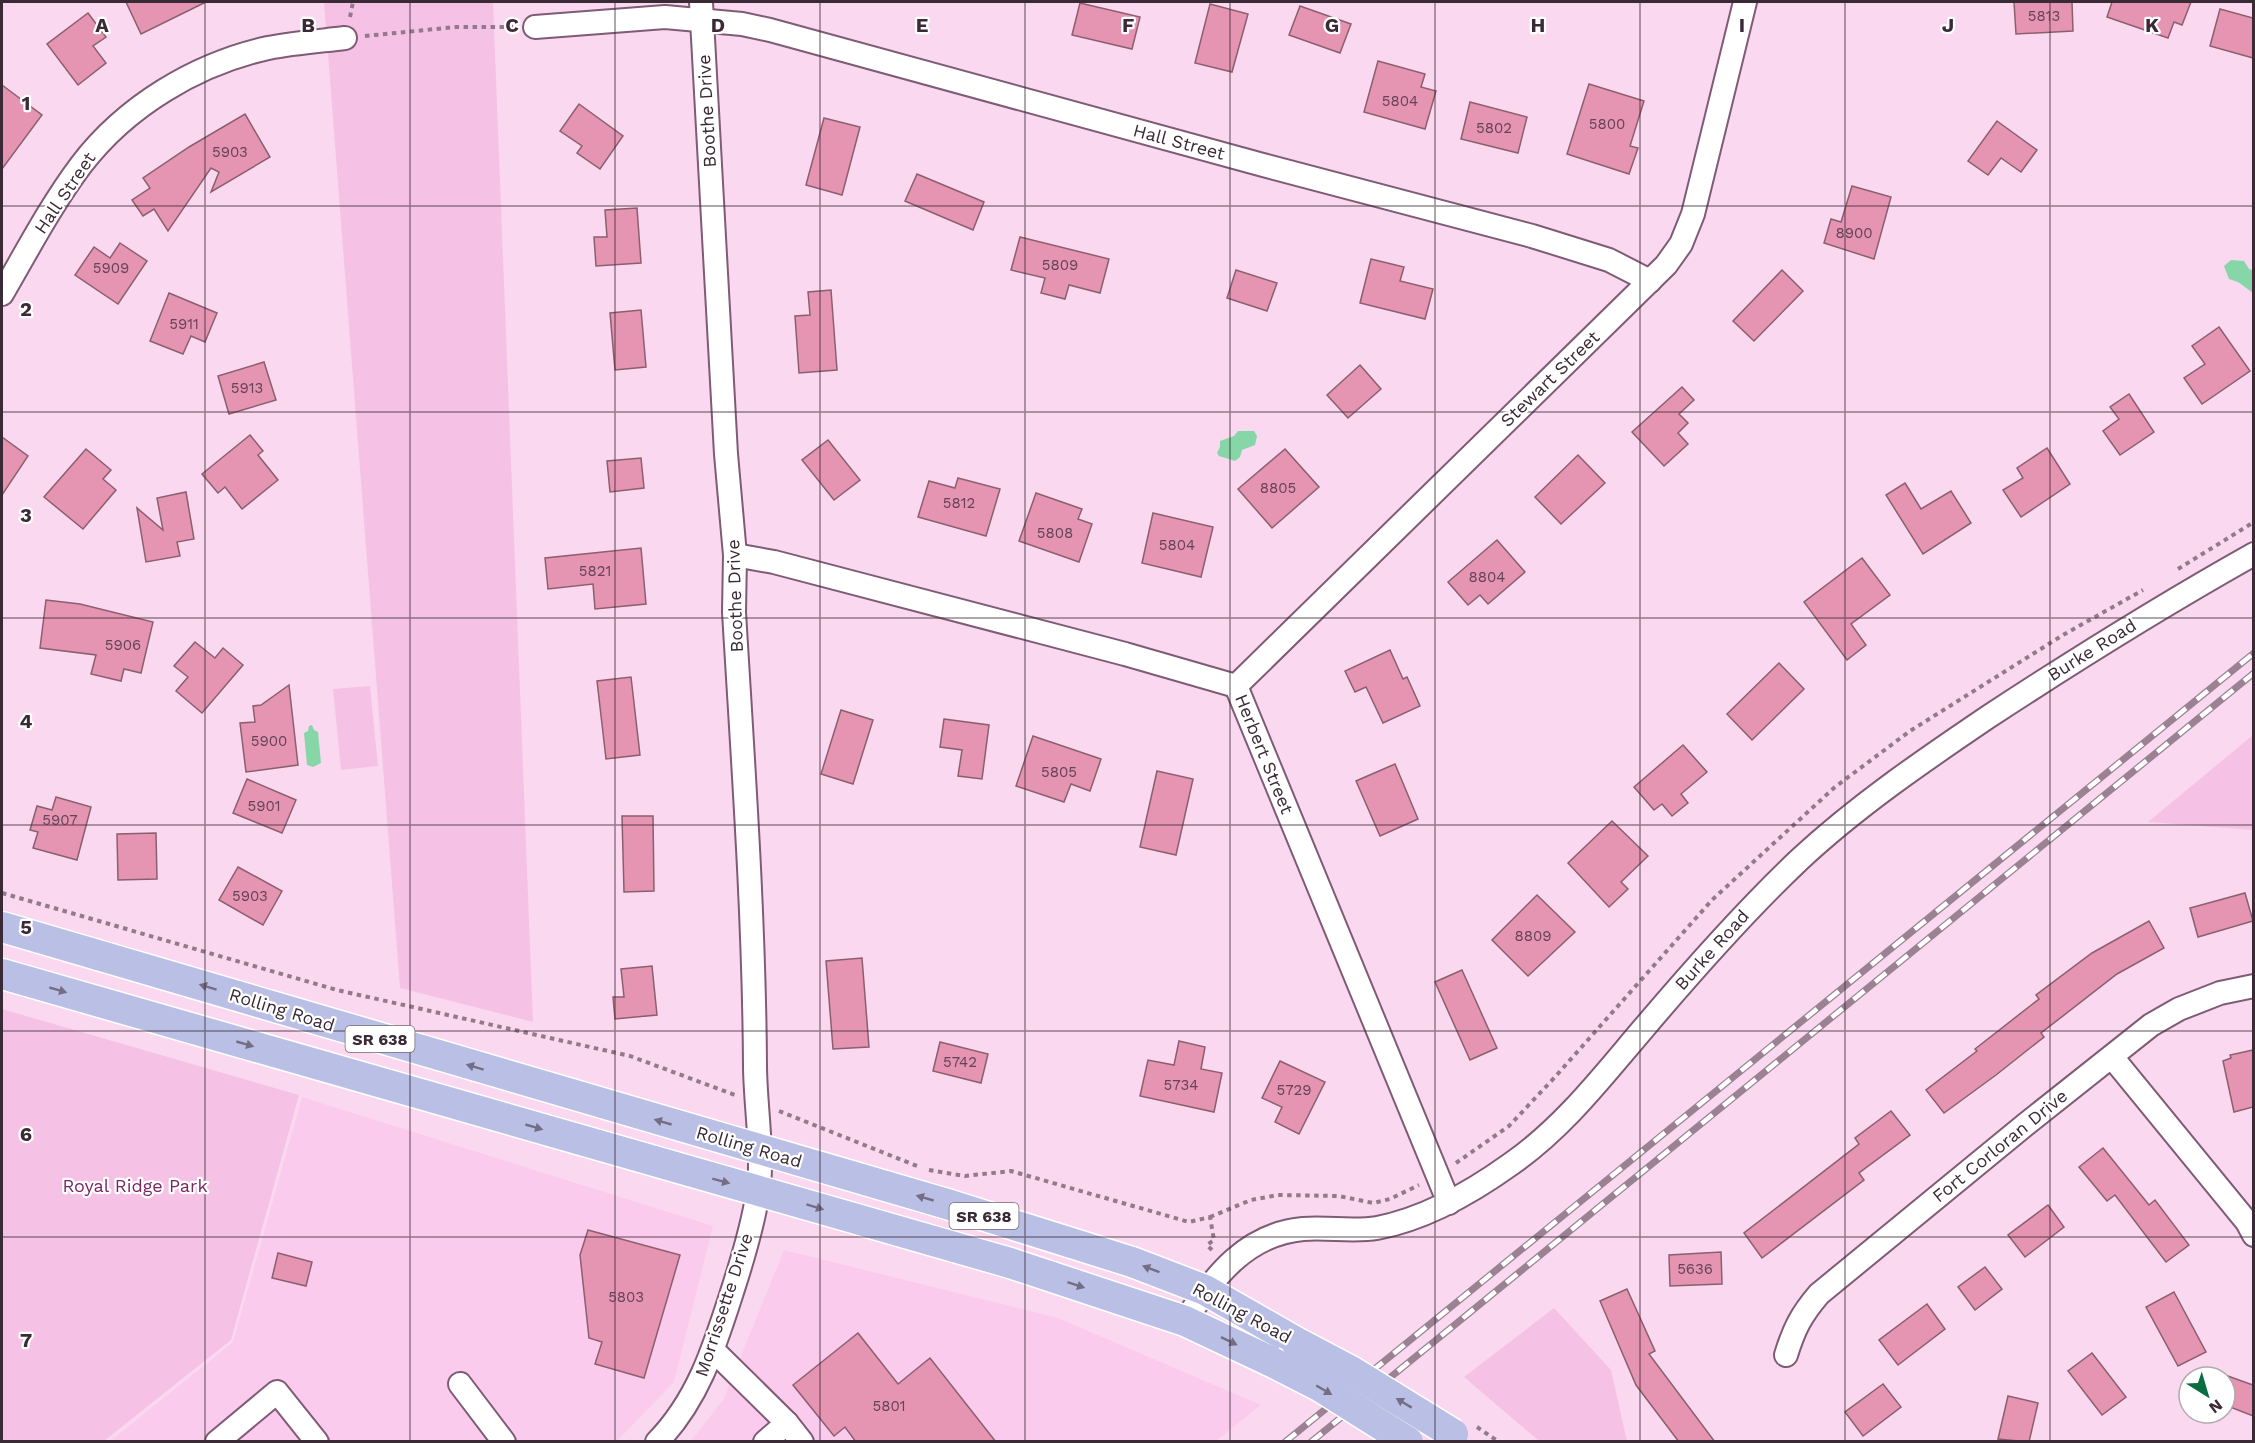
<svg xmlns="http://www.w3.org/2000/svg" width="2255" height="1443" viewBox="0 0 2255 1443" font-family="'Work Sans',sans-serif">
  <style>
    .built { fill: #fbcbed }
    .green { fill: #f5c2e6 }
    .water { fill: #87d6a7 }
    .building { fill: #e594b1; stroke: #8b5f6e; stroke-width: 1.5 }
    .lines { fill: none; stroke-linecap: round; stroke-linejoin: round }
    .minor-casing { stroke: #7f5b75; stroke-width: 26 }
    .major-casing { stroke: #fff; stroke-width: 33 }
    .path { stroke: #927a8b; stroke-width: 4; stroke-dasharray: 4.5 4.5; stroke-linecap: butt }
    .minor { stroke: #fff; stroke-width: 22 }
    .major { stroke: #bac0e5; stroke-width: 30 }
    .rail-casing { stroke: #9b8293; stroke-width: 7 }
    .rail { stroke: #fff; stroke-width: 4.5; stroke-dasharray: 14; stroke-linecap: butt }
    .major-bridge-casing { stroke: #fff; stroke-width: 33; stroke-linecap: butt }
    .major-bridge { stroke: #bac0e5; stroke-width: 30 }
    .oneway { fill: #746e85 }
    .grid { fill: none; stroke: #3a2a36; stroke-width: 1.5; stroke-opacity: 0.55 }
    .labels { text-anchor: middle; stroke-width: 4.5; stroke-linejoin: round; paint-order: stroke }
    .number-label { font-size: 15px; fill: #654455 }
    .shield { fill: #fff; stroke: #756a72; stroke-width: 1.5 }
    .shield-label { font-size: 16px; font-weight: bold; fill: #3a2a36 }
    .street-label { font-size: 18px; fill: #3a2a36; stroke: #fff }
    .park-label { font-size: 18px; fill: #762765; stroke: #fff }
    .grid-label { font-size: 20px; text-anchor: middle; font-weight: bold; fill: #3a2a36; stroke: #fff; stroke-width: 4.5; stroke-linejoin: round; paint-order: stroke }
  </style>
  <rect width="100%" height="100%" fill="#fad9f0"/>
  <g class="built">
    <path d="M302 1097 713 1226 674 1382 617 1441 109 1442 233 1342Z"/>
    <path d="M784 1250 1058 1318 1261 1405 1216 1441 690 1442 723 1400Z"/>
  </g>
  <g class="green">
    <path d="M324 2H493L533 1022 400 988Z"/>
    <path d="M370 686 378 766 341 770 333 689Z"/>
    <path d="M2253 735V830L2148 822Z"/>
    <path d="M2 1009 299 1095 231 1340 104 1441H2Z"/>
    <path d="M1554 1308 1611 1370 1627 1441H1539L1464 1377Z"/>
  </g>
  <g class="water">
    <path d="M2231 260 2244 261 2249 269 2253 270V293L2238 282 2229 279 2224 266Z"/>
    <path d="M1238 431H1254L1257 436 1255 445 1242 450 1240 457 1235 461 1219 456 1217 453 1220 447V441L1234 436Z"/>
    <path d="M312 725 314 730 318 732 321 763 313 767 307 765 304 733 308 731 309 726Z"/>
  </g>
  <g class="building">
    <path d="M126 2H206L141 34Z"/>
    <path d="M2014 2H2072L2073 31 2016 34Z"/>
    <path d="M2112 2H2191L2182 25 2174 22 2168 38 2107 17Z"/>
    <path d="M1080 3 1140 17 1132 49 1072 35Z"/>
    <path d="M1210 4 1248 14 1232 72 1195 63Z"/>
    <path d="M1300 6 1351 24 1340 53 1289 35Z"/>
    <path d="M2220 9 2253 18V58L2210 46Z"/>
    <path d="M88 13 106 37 93 46 106 63 78 85 47 44Z"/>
    <path d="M1378 61 1425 74 1421 87 1436 91 1425 129 1364 112Z"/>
    <path d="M1589 84 1644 101 1630 146 1638 148 1629 174 1567 154Z"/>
    <path d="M2 85 42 115 2 169Z"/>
    <path d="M1470 102 1527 117 1518 153 1461 139Z"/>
    <path d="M579 104 623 136 600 169 577 153 582 146 560 131Z"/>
    <path d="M245 114 270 157 211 192 219 172 211 168 168 231 154 209 143 216 132 200 150 188 143 178 189 147Z"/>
    <path d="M824 118 860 127 842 195 806 185Z"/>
    <path d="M1997 121 2037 150 2021 172 2001 158 1988 175 1968 161Z"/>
    <path d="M917 174 984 202 973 230 905 201Z"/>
    <path d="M1852 186 1891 197 1874 259 1824 243 1831 219 1841 222Z"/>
    <path d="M637 208 641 263 596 266 594 237H607L605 210Z"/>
    <path d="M1020 237 1109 259 1100 293 1069 285 1065 299 1041 293 1045 278 1011 270Z"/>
    <path d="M120 243 147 261 118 304 75 275 94 247 110 258Z"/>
    <path d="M1371 259 1404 267 1400 281 1433 289 1425 319 1360 303Z"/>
    <path d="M1236 270 1277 283 1267 311 1227 298Z"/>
    <path d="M1782 270 1803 291 1754 341 1733 321Z"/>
    <path d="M831 290 837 370 799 373 795 316 810 315 808 292Z"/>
    <path d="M169 293 217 313 205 342 191 336 183 354 150 341Z"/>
    <path d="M641 310 646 367 615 370 610 313Z"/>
    <path d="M2219 327 2250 371 2202 404 2184 378 2205 364 2192 346Z"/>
    <path d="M264 362 276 400 229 414 218 376Z"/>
    <path d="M1360 365 1381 389 1348 418 1327 395Z"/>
    <path d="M1682 387 1694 400 1679 414 1688 423 1678 433 1688 444 1664 466 1632 432Z"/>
    <path d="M2129 394 2154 432 2120 455 2103 431 2119 419 2110 407Z"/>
    <path d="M250 435 263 451 258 455 278 480 242 509 225 487 218 493 202 474Z"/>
    <path d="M2 437 28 456 2 495Z"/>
    <path d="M828 440 860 480 834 500 802 460Z"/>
    <path d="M2047 448 2070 484 2021 517 2003 490 2023 478 2017 468Z"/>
    <path d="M86 449 111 470 103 479 116 490 83 529 44 497Z"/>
    <path d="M1285 449 1319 487 1272 528 1238 489Z"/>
    <path d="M1578 455 1605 483 1561 524 1535 497Z"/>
    <path d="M641 458 644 488 610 492 607 461Z"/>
    <path d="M958 478 1000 489 986 536 918 517 929 481 955 488Z"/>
    <path d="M1905 483 1921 509 1951 491 1971 523 1923 554 1886 495Z"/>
    <path d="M186 492 194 539 177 542 180 556 146 562 137 508 163 530 157 498Z"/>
    <path d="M1036 493 1082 509 1078 519 1092 524 1079 562 1019 541Z"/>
    <path d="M1153 513 1213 527 1201 577 1142 563Z"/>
    <path d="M1497 540 1525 572 1488 604 1480 595 1468 605 1448 582Z"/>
    <path d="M641 548 646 604 595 609 593 584 548 589 545 558Z"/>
    <path d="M1862 558 1890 595 1851 624 1866 645 1847 660 1804 602Z"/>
    <path d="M46 600 80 604 153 622 141 673 124 669 121 681 91 674 96 655 40 648Z"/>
    <path d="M195 642 215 658 223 648 243 665 202 713 176 691 188 677 174 666Z"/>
    <path d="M1390 650 1403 679 1407 677 1420 706 1383 723 1366 687 1355 692 1345 671Z"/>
    <path d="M1779 663 1804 689 1752 740 1727 714Z"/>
    <path d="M631 677 640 755 606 759 597 681Z"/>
    <path d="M289 685 298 765 246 772 240 723 255 722 253 706 261 705Z"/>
    <path d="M841 710 873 720 853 784 821 774Z"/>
    <path d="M944 719 989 725 982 779 958 776 962 750 940 747Z"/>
    <path d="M1033 736 1101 759 1090 791 1071 784 1064 802 1016 786Z"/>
    <path d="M1683 745 1707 772 1681 794 1688 803 1672 816 1662 804 1654 810 1634 787Z"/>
    <path d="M1395 764 1418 819 1380 836 1356 781Z"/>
    <path d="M1157 771 1193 779 1176 855 1140 847Z"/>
    <path d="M247 779 296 800 282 833 233 813Z"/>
    <path d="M56 797 91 807 77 860 33 848 38 832 30 830 37 806 52 810Z"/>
    <path d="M622 816H653L654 891 624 892Z"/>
    <path d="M1612 821 1648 856 1621 882 1628 889 1609 907 1568 863Z"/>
    <path d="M156 833 157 879 118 880 117 834Z"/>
    <path d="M238 867 282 891 263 925 219 900Z"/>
    <path d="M2245 893 2253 921 2198 937 2190 908Z"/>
    <path d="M1537 895 1575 932 1528 976 1492 940Z"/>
    <path d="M2149 921 2164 948 2117 974 2041 1033 2044 1037 1996 1075 1944 1113 1926 1090 1977 1051 1975 1049 2039 999 2036 995 2092 953Z"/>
    <path d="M862 958 869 1047 833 1049 826 961Z"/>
    <path d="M652 966 657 1015 615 1019 613 997H624L621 969Z"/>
    <path d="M1462 970 1497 1048 1470 1060 1435 982Z"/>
    <path d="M1179 1041 1205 1047 1201 1069 1222 1073 1214 1112 1140 1096 1148 1060 1174 1065Z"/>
    <path d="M940 1042 988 1054 981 1083 933 1071Z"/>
    <path d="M2253 1050V1107L2234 1112 2223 1061 2231 1058 2230 1055Z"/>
    <path d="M1280 1061 1325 1082 1299 1134 1275 1122 1282 1107 1262 1098Z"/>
    <path d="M1891 1111 1910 1135 1859 1173 1864 1180 1762 1258 1744 1233 1859 1144 1855 1138Z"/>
    <path d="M2103 1148 2149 1205 2155 1200 2189 1245 2166 1262 2115 1195 2107 1201 2079 1167Z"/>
    <path d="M2048 1205 2064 1227 2025 1257 2008 1235Z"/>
    <path d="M588 1230 680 1255 644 1378 595 1364 602 1342 589 1338 580 1255Z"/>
    <path d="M1721 1252 1722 1284 1670 1286 1669 1255Z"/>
    <path d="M278 1253 312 1262 306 1286 272 1278Z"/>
    <path d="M1985 1267 2002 1289 1975 1310 1958 1287Z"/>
    <path d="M1627 1289 1655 1351 1649 1354 1715 1442H1679L1636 1385 1600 1301Z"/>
    <path d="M2174 1292 2206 1352 2178 1366 2146 1307Z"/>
    <path d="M1927 1304 1945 1329 1898 1365 1879 1340Z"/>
    <path d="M858 1333 898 1384 930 1358 996 1442H856L845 1427 834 1436 793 1385Z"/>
    <path d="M2092 1353 2126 1397 2102 1415 2068 1371Z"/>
    <path d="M2225 1375 2253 1385V1416L2225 1405Z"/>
    <path d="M1883 1384 1901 1407 1863 1436 1845 1412Z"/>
    <path d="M2008 1396 2038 1403 2029 1442 1998 1439Z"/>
  </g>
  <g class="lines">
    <defs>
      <g id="minor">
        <path d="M535 27 665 17 742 24 770 30 1263 165 1532 236 1609 260 1650 281"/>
        <path d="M2 294C27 251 51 205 81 165 126 106 196 64 268 48 293 43 320 41 345 38"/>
        <path d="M735 555 774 562 1125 654 1236 686"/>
        <path d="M1236 686 1666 265 1681 244 1693 214 1745 2"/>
        <path d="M1236 686 1449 1203"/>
        <path d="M2112 1057 2247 1222 2254 1235"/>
        <path d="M1185 1321C1214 1276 1247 1234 1303 1229 1328 1227 1353 1232 1377 1228 1425 1219 1472 1192 1511 1164 1563 1128 1602 1077 1643 1029 1693 970 1743 913 1799 860 1857 806 1923 761 1988 717 2075 660 2163 605 2254 554"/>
        <path d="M713 1350 787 1423 802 1442"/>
        <path d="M1786 1355C1794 1329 1801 1315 1819 1294L2025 1125 2151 1025 2179 1009 2220 993 2254 986"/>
        <path d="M460 1384 504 1442"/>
        <path d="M217 1442 277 1392 317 1442"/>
        <path d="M657 1442C699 1399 715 1345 733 1289 743 1258 753 1225 758 1192 764 1156 755 1104 755 1065 754 914 743 763 734 612L735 555 726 454 701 2"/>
        <path d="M765 1442 787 1423"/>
      </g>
      <g id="major">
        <path d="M2 927 947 1204 1132 1262 1205 1290 1296 1342"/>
        <path d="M2 974 1010 1263 1185 1321 1272 1362"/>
      </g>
    </defs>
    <use href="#minor" class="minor-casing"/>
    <use href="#major" class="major-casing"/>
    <g class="path">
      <path d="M350 17 353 2"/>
      <path d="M365 36 456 27H513"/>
      <path d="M2178 569 2254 522"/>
      <path d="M2 893 337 990 630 1056 735 1095"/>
      <path d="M779 1111 917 1166"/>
      <path d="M1456 1163 1509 1126 1555 1077 1712 900 1835 787 1910 731 2063 635 2143 590"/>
      <path d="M929 1170 965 1176 1011 1171 1189 1222 1210 1217 1214 1240 1207 1245 1214 1252"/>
      <path d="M1210 1217 1251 1200 1278 1195 1339 1196 1373 1203 1390 1199 1419 1185"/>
      <path d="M1477 1427 1499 1442"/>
    </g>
    <use href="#minor" class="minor"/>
    <use href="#major" class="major"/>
    <defs>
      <g id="rail">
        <path d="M1285 1442 2254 653"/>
        <path d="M1311 1442 2254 673"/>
      </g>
    </defs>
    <use href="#rail" class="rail-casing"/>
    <use href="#rail" class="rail"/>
    <defs>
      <g id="major-bridge">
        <path d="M1296 1342 1351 1371 1453 1434"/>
        <path d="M1272 1362 1321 1387 1408 1442"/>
      </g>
    </defs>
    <use href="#major-bridge" class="major-bridge-casing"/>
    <use href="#major-bridge" class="major-bridge"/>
  </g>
  <defs><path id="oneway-solid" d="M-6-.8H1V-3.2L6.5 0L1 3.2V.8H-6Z" transform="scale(1.5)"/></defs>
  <g class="oneway">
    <use href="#oneway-solid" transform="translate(208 987) rotate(-163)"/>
    <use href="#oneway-solid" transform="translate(58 990) rotate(16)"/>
    <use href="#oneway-solid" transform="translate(245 1044) rotate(16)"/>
    <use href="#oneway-solid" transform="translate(475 1067) rotate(-163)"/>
    <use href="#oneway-solid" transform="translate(663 1122) rotate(-164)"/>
    <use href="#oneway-solid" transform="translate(534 1127) rotate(16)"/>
    <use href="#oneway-solid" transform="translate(721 1181) rotate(15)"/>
    <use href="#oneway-solid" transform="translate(925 1198) rotate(-164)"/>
    <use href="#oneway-solid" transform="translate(815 1207) rotate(17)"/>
    <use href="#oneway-solid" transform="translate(1151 1269) rotate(-159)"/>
    <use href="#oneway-solid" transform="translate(1076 1285) rotate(18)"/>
    <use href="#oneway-solid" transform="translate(1229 1341) rotate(26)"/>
    <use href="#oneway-solid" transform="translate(1324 1390) rotate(30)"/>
    <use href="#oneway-solid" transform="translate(1404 1403) rotate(-149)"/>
  </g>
  <path class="grid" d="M205 2V1442M410 2V1442M615 2V1442M820 2V1442M1025 2V1442M1230 2V1442M1435 2V1442M1640 2V1442M1845 2V1442M2050 2V1442M2 206H2254M2 412H2254M2 618H2254M2 825H2254M2 1031H2254M2 1237H2254"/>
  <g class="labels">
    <g class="number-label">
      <text x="2044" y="21">5813</text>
      <text x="1400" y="106">5804</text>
      <text x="1607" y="129">5800</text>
      <text x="1494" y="133">5802</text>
      <text x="230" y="157">5903</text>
      <text x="1854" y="238">8900</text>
      <text x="1060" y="270">5809</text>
      <text x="111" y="273">5909</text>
      <text x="184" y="329">5911</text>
      <text x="247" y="393">5913</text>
      <text x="1278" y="493">8805</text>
      <text x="959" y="508">5812</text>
      <text x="1055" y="538">5808</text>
      <text x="1177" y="550">5804</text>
      <text x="595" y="576">5821</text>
      <text x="1487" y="582">8804</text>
      <text x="123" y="650">5906</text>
      <text x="269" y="746">5900</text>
      <text x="1059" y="777">5805</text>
      <text x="264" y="811">5901</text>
      <text x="60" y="825">5907</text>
      <text x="250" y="901">5903</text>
      <text x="1533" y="941">8809</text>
      <text x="960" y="1067">5742</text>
      <text x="1181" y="1090">5734</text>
      <text x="1294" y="1095">5729</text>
      <text x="1695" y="1274">5636</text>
      <text x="626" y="1302">5803</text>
      <text x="889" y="1411">5801</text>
    </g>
    <g class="shield">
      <rect x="345.5" y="1026" width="69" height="26" rx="4.5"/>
      <rect x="949.5" y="1203" width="69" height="26" rx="4.5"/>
    </g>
    <g class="shield-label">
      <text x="380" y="1045">SR 638</text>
      <text x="984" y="1222">SR 638</text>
    </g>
    <g class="street-label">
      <text transform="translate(707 111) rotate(-93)" y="6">Boothe Drive</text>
      <text transform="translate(1179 142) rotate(15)" y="6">Hall Street</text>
      <text transform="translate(65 193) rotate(-56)" y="6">Hall Street</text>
      <text transform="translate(1550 379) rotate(-44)" y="6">Stewart Street</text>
      <text transform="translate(735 596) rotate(-92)" y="6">Boothe Drive</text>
      <text transform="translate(2092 650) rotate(-32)" y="6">Burke Road</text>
      <text transform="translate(1264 754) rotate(68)" y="6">Herbert Street</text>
      <text transform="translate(1712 950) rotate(-48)" y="6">Burke Road</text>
      <text transform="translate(282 1010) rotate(17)" y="6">Rolling Road</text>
      <text transform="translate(2000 1146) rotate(-39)" y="6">Fort Corloran Drive</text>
      <text transform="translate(749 1147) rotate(16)" y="6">Rolling Road</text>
      <text transform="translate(724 1305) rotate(-72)" y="6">Morrissette Drive</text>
      <text transform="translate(1242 1313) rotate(28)" y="6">Rolling Road</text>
    </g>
    <g class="park-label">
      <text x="135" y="1192">Royal Ridge Park</text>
    </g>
  </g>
  <g class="grid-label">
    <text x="102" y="32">A</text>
    <text x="308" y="32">B</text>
    <text x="512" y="32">C</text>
    <text x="718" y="32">D</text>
    <text x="922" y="32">E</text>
    <text x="1128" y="32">F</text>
    <text x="1332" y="32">G</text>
    <text x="1538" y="32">H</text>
    <text x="1742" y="32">I</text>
    <text x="1948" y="32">J</text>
    <text x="2152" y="32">K</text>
    <text x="26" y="110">1</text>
    <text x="26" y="316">2</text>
    <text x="26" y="522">3</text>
    <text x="26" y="728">4</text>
    <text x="26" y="934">5</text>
    <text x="26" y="1141">6</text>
    <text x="26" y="1347">7</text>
  </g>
  <rect width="2255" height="1443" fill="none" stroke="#3a2a36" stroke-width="6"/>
  <g transform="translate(2207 1395) rotate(143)"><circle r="28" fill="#ffffff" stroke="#b0aaaf" stroke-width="1.5"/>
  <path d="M0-4.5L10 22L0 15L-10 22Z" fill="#0a6c41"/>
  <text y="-9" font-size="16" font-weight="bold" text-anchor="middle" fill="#3a2a36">N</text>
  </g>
</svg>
